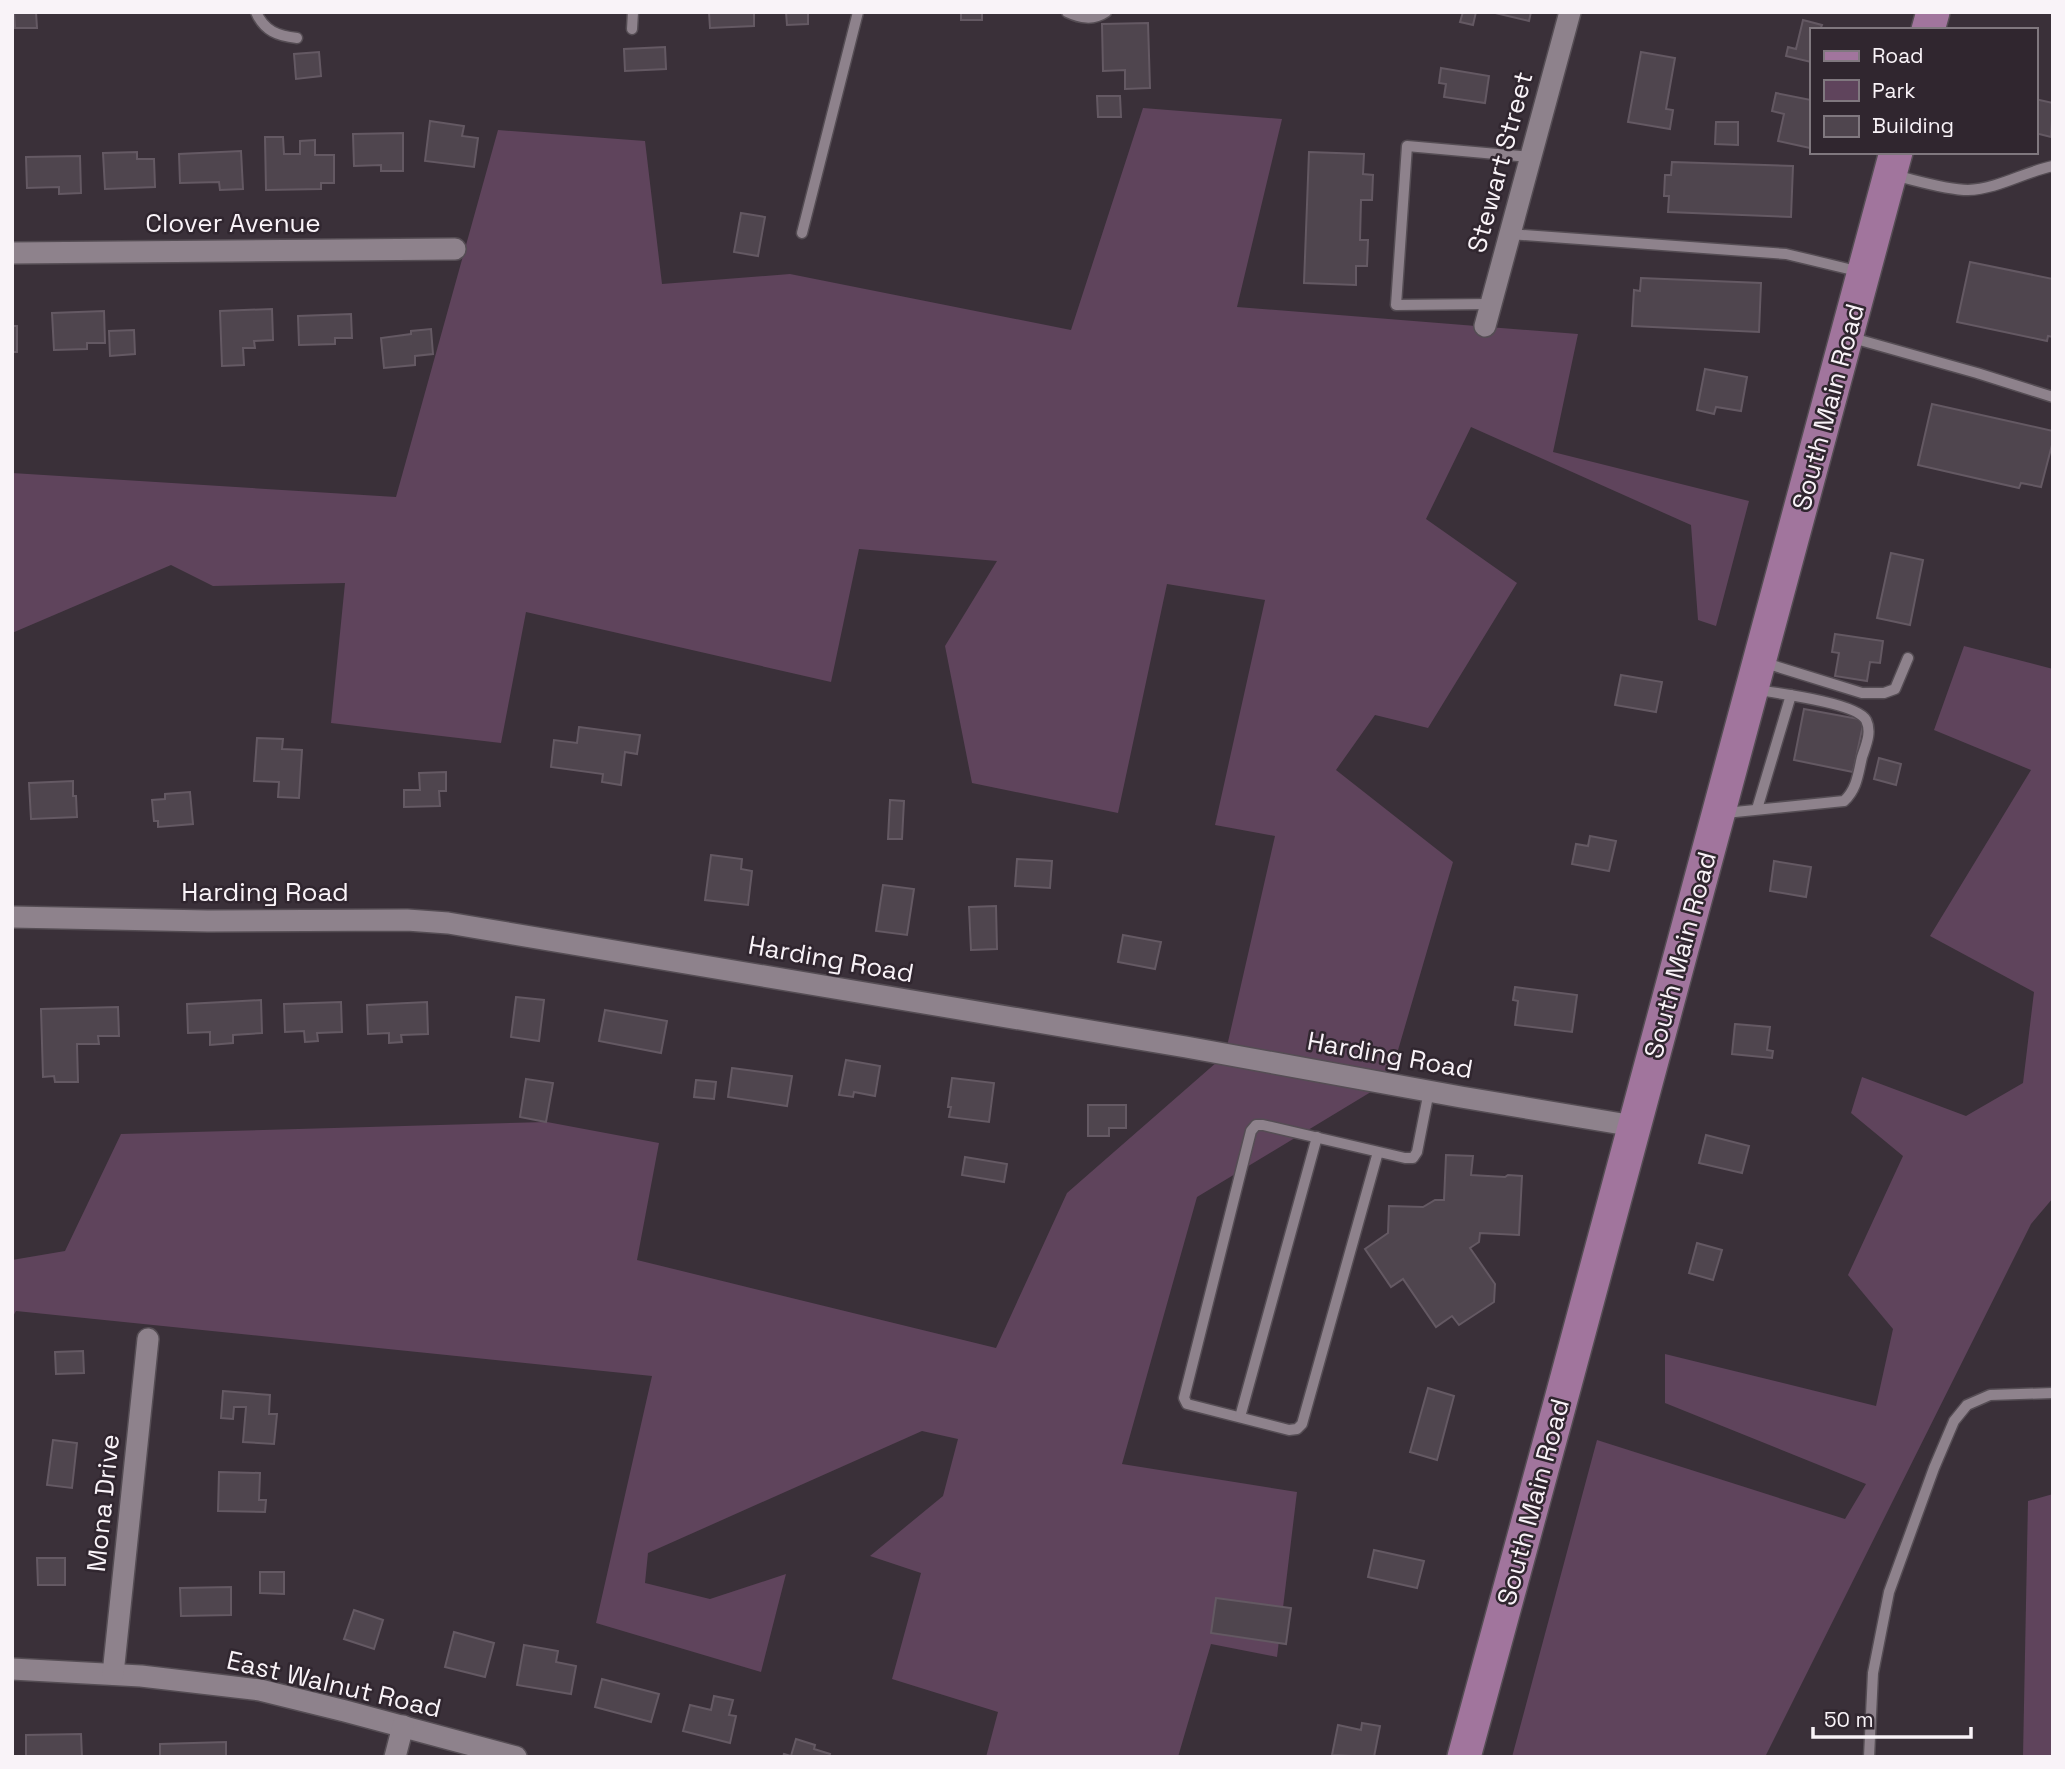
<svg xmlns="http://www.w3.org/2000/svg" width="2065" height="1769" viewBox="0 0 2065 1769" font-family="'Space Grotesk',sans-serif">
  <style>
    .green { fill: #5f445c }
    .building { fill: #4f454e; stroke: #645963; stroke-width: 2 }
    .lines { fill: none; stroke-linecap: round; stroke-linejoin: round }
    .service-casing { stroke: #554d54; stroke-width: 13 }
    .minor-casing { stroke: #554d54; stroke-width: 24 }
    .primary-casing { stroke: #554d54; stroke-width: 36 }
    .service { stroke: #8e828c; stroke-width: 10 }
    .minor { stroke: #8e828c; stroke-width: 21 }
    .primary { stroke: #a1759d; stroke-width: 33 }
    .labels { text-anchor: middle; stroke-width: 5; stroke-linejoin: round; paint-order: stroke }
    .street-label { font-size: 26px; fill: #f9f3f8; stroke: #30262f }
  </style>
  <rect width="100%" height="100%" fill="#3a3039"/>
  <g class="green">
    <path d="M1143 108 1282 119 1237 307 1578 334 1553 452 1749 501 1716 626 1698 620 1691 525 1471 427 1426 519 1517 583 1428 728 1375 715 1336 770 1453 862 1389 1081 1197 1197 1122 1464 1297 1492 1277 1657 1211 1644 1178 1757H986L998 1712 892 1679 921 1573 870 1556 943 1496 958 1439 922 1431 648 1553 645 1583 710 1599 786 1574 761 1672 596 1623 652 1376 16 1311 12 1318V1260L65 1251 121 1134 547 1122 659 1143 637 1260 996 1348 1067 1193 1225 1055 1275 836 1215 825 1265 600 1167 584 1118 813 972 783 945 646 997 561 859 549 831 682 526 612 501 743 331 723 345 583 213 586 171 565 12 633V473L396 497 498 130 645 141 662 284 790 274 1071 330Z"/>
    <path d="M1964 646 2053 669V1198L2031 1224 1765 1757H1512L1597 1440 1845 1519 1866 1484 1665 1403V1354L1876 1406 1893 1329 1848 1275 1903 1156 1851 1113 1862 1077 1966 1116 2023 1083 2034 992 1930 936 2031 770 1934 730Z"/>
    <path d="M2053 1494V1757H2023L2028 1501Z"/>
  </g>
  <g class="building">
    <path d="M14 12H36L37 28H15Z"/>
    <path d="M709 12H754V26L710 28Z"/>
    <path d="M786 12H808V24L787 25Z"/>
    <rect x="961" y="12" width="21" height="8"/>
    <path d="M1463 12H1476L1473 25 1460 22Z"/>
    <path d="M1491 12H1531L1529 21Z"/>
    <path d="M1803 20 1822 25 1820 30H1811V62L1786 56 1788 47 1796 49Z"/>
    <path d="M1148 23 1150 88 1125 89V70L1103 71 1102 24Z"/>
    <path d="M665 47 666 69 625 71 624 49Z"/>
    <path d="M319 52 321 76 296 79 294 54Z"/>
    <path d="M1641 52 1675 58 1666 109 1673 110 1670 129 1628 122Z"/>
    <path d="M1441 68 1489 76 1485 103 1444 97 1446 84 1439 83Z"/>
    <path d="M1776 93 1811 100 1810 148 1778 141 1784 114 1772 111Z"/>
    <path d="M1097 96H1120L1121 117H1098Z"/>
    <path d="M2035 99 2053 103 2051 137 2035 133Z"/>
    <path d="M430 121 464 126 462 136 478 138 474 167 425 161Z"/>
    <path d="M1716 122H1738V145L1715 144Z"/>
    <path d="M403 133V171H381V165L354 166 353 134Z"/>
    <path d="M265 137H283L284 154H300V141L315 140V155H334V183H321V189L266 190Z"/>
    <path d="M241 151 243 189 220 190 219 182 180 183 179 154Z"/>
    <path d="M137 152V159H154L155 187 105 189 103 153Z"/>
    <path d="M1309 152 1364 154 1363 174 1373 175 1372 200H1361L1360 240H1368L1367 266H1356V285L1304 283Z"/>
    <path d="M80 156 81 193 59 194V187L27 188 26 157Z"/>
    <path d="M1672 162 1793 166 1791 217 1668 212 1669 196H1664L1665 175H1671Z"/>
    <path d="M741 213 765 217 758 256 734 252Z"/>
    <path d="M1970 262 2053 279V337L2048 336 2047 341 1957 322Z"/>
    <path d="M1641 278 1761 283 1759 332 1632 326 1634 290 1640 291Z"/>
    <path d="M272 309 273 340 254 341 255 348H243L244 365 222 366 220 311Z"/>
    <path d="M104 311 105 343H87V349L54 350 52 313Z"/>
    <path d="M351 314 352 338H335V344L299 345 298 316Z"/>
    <rect x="12" y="326" width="5" height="26"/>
    <path d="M431 329 433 354 415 356V365L384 368 381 338 411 334V331Z"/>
    <path d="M134 330 135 354 110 356 109 331Z"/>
    <path d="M1705 369 1747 377 1741 411 1716 407 1714 414 1697 410Z"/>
    <path d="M1932 404 2053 431V441L2041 487 2021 483 2019 488 1918 465Z"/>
    <path d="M1891 553 1923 560 1910 625 1877 618Z"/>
    <path d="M1835 634 1883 641 1880 663 1870 662 1867 681 1835 676 1839 653 1832 652Z"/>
    <path d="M1621 675 1662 682 1656 712 1615 705Z"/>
    <path d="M1804 709 1864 720 1853 772 1794 760Z"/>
    <path d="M579 727 640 735 637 754 625 752 621 785 602 782 603 774 551 767 554 740 577 743Z"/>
    <path d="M257 738 283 739 282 749 302 750 299 798 278 797 279 782 254 781Z"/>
    <path d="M1879 758 1901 764 1896 785 1874 779Z"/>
    <path d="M446 772V791H439L440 806 404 807V790H420L419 773Z"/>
    <path d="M73 781V796H76L77 817 31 819 29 783Z"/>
    <path d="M190 792 193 824 158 827V821H154L152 800 165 799V794Z"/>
    <path d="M890 800 904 801 902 839H888Z"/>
    <path d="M1590 836 1616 841 1609 871 1572 864 1576 844 1588 846Z"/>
    <path d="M711 855 742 859 741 869 752 871 748 905 705 900Z"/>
    <path d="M1017 859 1052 861 1050 888 1015 886Z"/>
    <path d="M1774 861 1811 867 1806 897 1770 891Z"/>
    <path d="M883 885 914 889 907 935 876 931Z"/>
    <path d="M996 906 997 949 971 950 969 907Z"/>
    <path d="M1123 935 1161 942 1155 969 1118 962Z"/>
    <path d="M1515 987 1577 995 1572 1032 1515 1025 1518 1001 1513 1000Z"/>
    <path d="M516 997 544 1000 539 1041 511 1037Z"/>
    <path d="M261 1000 262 1033 233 1035V1043L210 1045V1032L188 1033 187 1004Z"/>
    <path d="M341 1002 342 1032 317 1033 318 1041 305 1042 304 1031 285 1032 284 1004Z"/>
    <path d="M427 1002 428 1034 401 1035 402 1042 389 1043V1033L368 1034 367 1005Z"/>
    <path d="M118 1007 119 1036H98L99 1044H77L78 1082H55L54 1076 43 1077 41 1009Z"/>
    <path d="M605 1010 667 1021 661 1053 599 1041Z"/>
    <path d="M1735 1024 1770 1027 1767 1050 1773 1051 1772 1058 1732 1054Z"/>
    <path d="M846 1060 880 1066 875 1096 854 1092 853 1097 839 1095Z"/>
    <path d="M732 1068 792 1076 787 1106 728 1097Z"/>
    <path d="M952 1078 994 1083 989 1122 949 1117 951 1107H948Z"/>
    <path d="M526 1079 553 1083 546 1122 520 1117Z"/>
    <path d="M696 1080 716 1082 714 1099 694 1097Z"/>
    <path d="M1088 1105H1126V1128H1109V1136H1088Z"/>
    <path d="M1706 1135 1749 1146 1742 1173 1699 1163Z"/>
    <path d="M1446 1155 1473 1156 1471 1175 1505 1177 1508 1175 1522 1176 1519 1235 1480 1233 1479 1242 1470 1248 1495 1284 1494 1302 1459 1325 1452 1316 1436 1327 1403 1279 1391 1287 1365 1249 1388 1233 1389 1206 1423 1207 1435 1200H1444Z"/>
    <path d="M965 1157 1007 1164 1004 1182 962 1175Z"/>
    <path d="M1697 1243 1722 1250 1713 1280 1689 1273Z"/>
    <path d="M83 1351 84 1373 56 1374 55 1352Z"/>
    <path d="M1428 1388 1454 1396 1437 1460 1410 1452Z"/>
    <path d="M223 1391 270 1395 269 1414H277L274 1444 243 1442 246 1407H234L233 1419 221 1418Z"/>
    <path d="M53 1440 77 1443 72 1488 47 1485Z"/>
    <path d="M219 1472 260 1473 259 1500H266L265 1512 218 1511Z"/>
    <path d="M1374 1550 1424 1561 1417 1588 1368 1577Z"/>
    <path d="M37 1558H65V1585H38Z"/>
    <path d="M260 1572H284V1594L260 1593Z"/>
    <path d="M231 1587V1615L181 1616 180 1588Z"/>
    <path d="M1216 1598 1291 1608 1286 1644 1211 1633Z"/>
    <path d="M354 1610 383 1620 374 1649 344 1639Z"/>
    <path d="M454 1632 494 1643 485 1677 445 1667Z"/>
    <path d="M524 1645 558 1651 556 1662 576 1666 571 1694 517 1685Z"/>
    <path d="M602 1679 659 1694 651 1722 595 1707Z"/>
    <path d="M714 1696 733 1700 729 1715 736 1716 730 1743 683 1731 690 1705 711 1710Z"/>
    <path d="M1362 1723 1380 1726 1374 1757 1332 1755 1338 1725 1361 1730Z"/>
    <path d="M81 1734 82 1757H26V1735Z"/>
    <path d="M796 1739 815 1745 814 1749 830 1754 829 1757H783L784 1754 791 1756Z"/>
    <path d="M226 1742V1757H160V1744Z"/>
  </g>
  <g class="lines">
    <defs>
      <g id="service">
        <path d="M256 12C264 31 278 36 297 38"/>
        <path d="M1067 12C1080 18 1093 21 1106 12"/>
        <path d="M632 29 633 12"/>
        <path d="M1893 175C1915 180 1946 190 1968 190 1998 189 2024 172 2053 166"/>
        <path d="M802 233 858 12"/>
        <path d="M1510 234 1786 254 1861 272"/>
        <path d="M1491 304 1396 305 1407 146 1530 157"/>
        <path d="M1849 337 1977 373 2053 397"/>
        <path d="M1762 662 1862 693H1884L1895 689 1908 658"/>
        <path d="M1757 809 1791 695"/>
        <path d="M1725 813 1844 801C1857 789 1858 774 1862 757 1866 745 1872 732 1866 720 1857 703 1777 693 1757 690"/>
        <path d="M1378 1152 1302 1424 1297 1429 1289 1430 1187 1404 1184 1398 1251 1131 1256 1125H1263L1405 1158H1413L1417 1152 1429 1091"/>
        <path d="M1240 1417 1317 1137"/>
        <path d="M1869 1757 1873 1673 1889 1592 1934 1468 1954 1421 1967 1405 1990 1395 2053 1393"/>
      </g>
      <g id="minor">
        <path d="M12 253 455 249"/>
        <path d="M1485 326 1570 12"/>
        <path d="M12 917 208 921 407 920 448 923 1186 1047 1461 1097 1634 1126"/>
        <path d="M12 1669 141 1676 260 1690 345 1711 516 1757"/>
        <path d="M113 1674 148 1339"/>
        <path d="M395 1757 403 1726"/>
      </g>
      <g id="primary">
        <path d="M1928 30 1933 12"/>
        <path d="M1464 1757 1559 1407 1896 152"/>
      </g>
    </defs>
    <use href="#service" class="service-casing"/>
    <use href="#minor" class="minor-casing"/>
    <use href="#primary" class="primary-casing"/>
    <use href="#service" class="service"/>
    <use href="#minor" class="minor"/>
    <use href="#primary" class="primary"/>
  </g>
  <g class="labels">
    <g class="street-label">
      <text transform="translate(1500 162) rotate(-75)" y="9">Stewart Street</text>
      <text x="233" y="232">Clover Avenue</text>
      <text transform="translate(1828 407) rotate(-75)" y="9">South Main Road</text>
      <text x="265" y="901">Harding Road</text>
      <text transform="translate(1680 955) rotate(-75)" y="9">South Main Road</text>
      <text transform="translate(831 959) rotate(10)" y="9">Harding Road</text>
      <text transform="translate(1390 1055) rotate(10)" y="9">Harding Road</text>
      <text transform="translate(1533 1502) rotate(-75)" y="9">South Main Road</text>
      <text transform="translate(103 1503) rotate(-84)" y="9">Mona Drive</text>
      <text transform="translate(334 1684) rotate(13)" y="9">East Walnut Road</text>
    </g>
  </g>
  <rect width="2065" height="1769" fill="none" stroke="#f9f3f8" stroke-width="28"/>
  <rect x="1810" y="28" width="228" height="126" fill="#30262f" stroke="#80787f" stroke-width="2"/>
  <rect x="1824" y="51" width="35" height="10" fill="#a1759d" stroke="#80787f" stroke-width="2"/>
  <text x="1872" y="63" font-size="21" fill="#f9f3f8">Road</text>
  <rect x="1824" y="80" width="35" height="21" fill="#5f445c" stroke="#80787f" stroke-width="2"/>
  <text x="1872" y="98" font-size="21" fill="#f9f3f8">Park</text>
  <rect x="1824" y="116" width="35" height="21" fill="#4f454e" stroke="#80787f" stroke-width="2"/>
  <text x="1872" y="133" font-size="21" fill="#f9f3f8">Building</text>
  <path d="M1813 1727v10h158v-10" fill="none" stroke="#f9f3f8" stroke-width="3.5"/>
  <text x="1824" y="1727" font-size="21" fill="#f9f3f8" stroke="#30262f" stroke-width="5" paint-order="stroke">50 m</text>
</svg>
